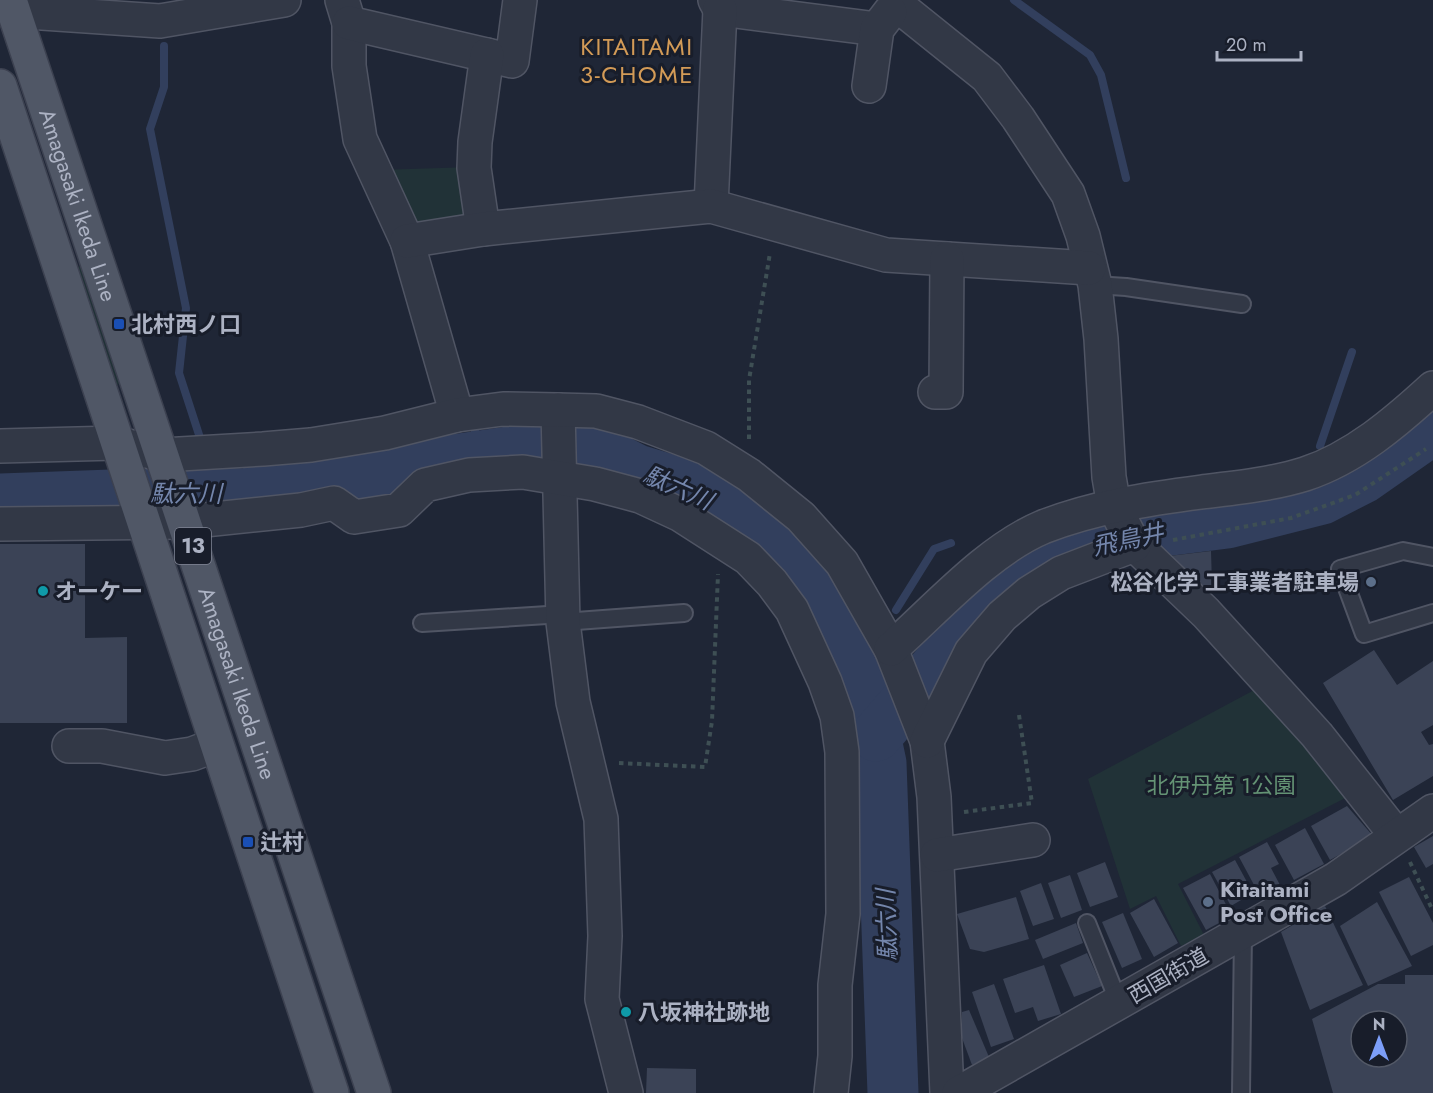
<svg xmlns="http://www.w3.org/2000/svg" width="1433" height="1093" viewBox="0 0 1433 1093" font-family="Jost,'Noto Sans JP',sans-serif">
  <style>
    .green { fill: #213237 }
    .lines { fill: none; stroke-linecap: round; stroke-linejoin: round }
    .stream { stroke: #323f5d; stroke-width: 8 }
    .river { stroke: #323f5d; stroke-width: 51 }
    .building { fill: #3b4356; fill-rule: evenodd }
    .service-casing { stroke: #505564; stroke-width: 20 }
    .minor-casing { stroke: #505564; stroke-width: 36 }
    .tertiary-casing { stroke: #505564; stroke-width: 36 }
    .primary-casing { stroke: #3c4150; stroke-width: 36 }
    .path { stroke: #3e4f54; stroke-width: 4; stroke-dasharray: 4.5 4.5; stroke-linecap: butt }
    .service { stroke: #323846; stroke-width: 16 }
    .minor { stroke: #323846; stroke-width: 33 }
    .tertiary { stroke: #323846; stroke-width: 33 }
    .primary { stroke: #505766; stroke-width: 33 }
    .transit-dot { fill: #1a4fb4; stroke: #181d2a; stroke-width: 2 }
    .service-dot { fill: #5c6f8a; stroke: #181d2a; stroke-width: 2 }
    .culture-dot { fill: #0f9aa8; stroke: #181d2a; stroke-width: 2 }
    .labels { text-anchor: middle; stroke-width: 6; stroke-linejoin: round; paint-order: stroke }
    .shield { fill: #181d2a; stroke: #808595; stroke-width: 1.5 }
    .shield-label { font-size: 21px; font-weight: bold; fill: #acb2c3 }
    .street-label { font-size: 22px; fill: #acb2c3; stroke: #181d2a }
    .poi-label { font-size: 22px; font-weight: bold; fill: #acb2c3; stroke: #181d2a; text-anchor: start }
    .park-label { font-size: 22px; fill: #649374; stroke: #181d2a }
    .neighbourhood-label { font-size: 24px; letter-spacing: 1.5px; fill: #d39b57; stroke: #181d2a }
    .water-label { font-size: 24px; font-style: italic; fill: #7486ac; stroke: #181d2a }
  </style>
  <rect width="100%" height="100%" fill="#1f2636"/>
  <g class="green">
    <path d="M472 167 478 217 409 233 379 170Z"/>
    <path d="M81 266 120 381 118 385 112 383 91 319 78 267Z"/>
    <path d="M1258 688 1353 794 1178 884 1204 935 1181 946 1156 896 1130 909 1088 779Z"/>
  </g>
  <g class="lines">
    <g class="stream">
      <path d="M1014 0 1090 55 1101 75 1126 178"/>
      <path d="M164 46V87L150 129 186 308 179 373 203 447"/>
      <path d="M472 421 483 457"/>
      <path d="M1320 446 1352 352"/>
      <path d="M207 459 218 493"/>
      <path d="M896 610 934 549 951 543"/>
    </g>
    <g class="river">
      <path d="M0 499 195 492 246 494 280 485 529 449 600 451 637 470 680 483 705 495 768 543 809 587 844 636 860 664 881 763 893 1093"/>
      <path d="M876 736 996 597 1028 574 1082 549 1156 532 1227 523 1322 499 1363 478 1433 429"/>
    </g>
  </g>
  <g class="building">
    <path d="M0 544H85V638L127 637V723H0Z"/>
    <path d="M1211 551 1212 585H1198L1169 556Z"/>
    <path d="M1374 650 1397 685 1433 661V725L1421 732 1429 745 1433 744V776L1393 800 1323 683Z"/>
    <path d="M1347 806 1373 836 1330 860 1311 826Z"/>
    <path d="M1305 828 1324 864 1294 880 1275 845Z"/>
    <path d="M1433 836V864L1426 868 1414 847Z"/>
    <path d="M1267 842 1279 864 1271 868 1280 885 1260 896 1239 857Z"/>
    <path d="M1235 860 1253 893 1231 906 1212 872Z"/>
    <path d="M1105 862 1118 897 1090 907 1077 873Z"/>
    <path d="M1210 874 1232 916 1206 930 1183 888Z"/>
    <path d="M1070 875 1082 910 1061 918 1048 883Z"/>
    <path d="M1409 877 1433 923V945L1411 956 1379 892Z"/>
    <path d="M1041 883 1054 919 1033 926 1020 891Z"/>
    <path d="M1016 897 1029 939 984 952 970 949 957 914Z"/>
    <path d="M1154 899 1178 943 1154 957 1130 913Z"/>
    <path d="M1377 902 1412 966 1368 986 1340 926Z"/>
    <path d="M1325 906 1363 985 1310 1010 1281 932Z"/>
    <path d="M1123 913 1142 959 1122 968 1102 922Z"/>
    <path d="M1076 923 1083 943 1043 959 1035 940Z"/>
    <path d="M1087 953 1102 986 1074 997 1060 965Z"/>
    <path d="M1044 965 1061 1014 1038 1021 1033 1007 1015 1013 1003 979Z"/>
    <path d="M1405 975H1433V1093H1333L1312 1019 1378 984H1405ZM1361 1021H1397V1057H1361Z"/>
    <path d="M994 984 1014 1039 991 1047 972 992Z"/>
    <path d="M969 1010 989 1057 972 1065 962 1038V1012Z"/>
    <path d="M647 1068 696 1069V1093H646Z"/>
  </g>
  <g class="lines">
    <defs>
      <g id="service">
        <path d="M1095 285 1126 287 1242 304"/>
        <path d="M1433 557 1403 551 1340 569 1364 634 1433 613"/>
        <path d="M563 622 684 613"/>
        <path d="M422 623 563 614"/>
        <path d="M1087 923 1119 1003"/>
        <path d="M1241 1093 1243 932"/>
      </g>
      <g id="minor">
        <path d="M342 0 349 23V66L360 139 407 241 457 415"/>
        <path d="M715 0 720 9 877 29"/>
        <path d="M896 4 987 77 1018 118 1068 194 1083 236 1095 285 1101 339 1109 477 1114 506 1133 543 1206 613 1317 735 1396 835"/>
        <path d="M13 11 160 21 284 0"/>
        <path d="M349 23 512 61 520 0"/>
        <path d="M869 86 877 29 890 12"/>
        <path d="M711 206 720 9"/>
        <path d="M483 229 474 168 475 142 487 55"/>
        <path d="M407 241 483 229 711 206 886 255 1089 268"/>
        <path d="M935 392H946L947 259"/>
        <path d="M558 410 563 622 573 702 601 819 605 936 602 999 626 1093"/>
        <path d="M0 446 116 443 163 455 263 449 311 445 385 433 457 415 503 409 558 410 596 411 638 422 706 448 749 475 801 517 842 563 891 649 927 741 934 797 947 1093"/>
        <path d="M0 524 185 522 301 510 334 503 354 517 399 510 425 485 469 475 523 472 595 484 640 496 681 515 748 558 772 583 792 610 825 682 837 716 842 752 843 914 835 985V1056L831 1093"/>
        <path d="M891 649C936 609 988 550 1043 527 1094 507 1148 499 1202 492 1236 488 1273 484 1305 474 1354 458 1396 422 1433 388"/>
        <path d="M927 741 971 652 1002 616 1029 593 1061 573 1134 545"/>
        <path d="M69 746H102L165 758 192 754 216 745"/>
        <path d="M937 855 1033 840"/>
      </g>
      <path id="tertiary" d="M959 1093 1336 879 1433 811"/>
      <g id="primary">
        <path id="s1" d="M10 0 374 1093"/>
        <path d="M0 86 332 1093"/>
      </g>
    </defs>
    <use href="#service" class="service-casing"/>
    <use href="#minor" class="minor-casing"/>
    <use href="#tertiary" class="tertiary-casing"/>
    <use href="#primary" class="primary-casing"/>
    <g class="path">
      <path d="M749 439V380L770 253"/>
      <path d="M1173 540 1291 518 1355 495 1426 449"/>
      <path d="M619 763 705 767 712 721 718 574"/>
      <path d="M964 812 1032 803 1019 715"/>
      <path d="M1410 862 1433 911"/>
    </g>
    <use href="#service" class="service"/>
    <use href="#minor" class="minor"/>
    <use href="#tertiary" class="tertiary"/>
    <use href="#primary" class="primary"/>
  </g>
  <g class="transit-dot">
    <rect x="113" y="318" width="12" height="12" rx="3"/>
    <rect x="242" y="836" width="12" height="12" rx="3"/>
  </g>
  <g class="service-dot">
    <circle cx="1371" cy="582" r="6"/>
    <circle cx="1208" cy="902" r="6"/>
  </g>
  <g class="culture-dot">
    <circle cx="43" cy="591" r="6"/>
    <circle cx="626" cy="1012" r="6"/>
  </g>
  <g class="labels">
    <rect class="shield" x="175" y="528" width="36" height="36" rx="4.5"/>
    <g class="shield-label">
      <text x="193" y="553">13</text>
    </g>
    <g class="street-label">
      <text dy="8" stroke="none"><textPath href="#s1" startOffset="216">Amagasaki Ikeda Line</textPath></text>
      <text dy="8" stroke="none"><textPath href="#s1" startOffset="720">Amagasaki Ikeda Line</textPath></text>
      <text transform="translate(1168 975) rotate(-30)" y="8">西国街道</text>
    </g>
    <g class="poi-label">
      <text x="131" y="332">北村西ノ口</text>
      <text x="1359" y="590" text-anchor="end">松谷化学 工事業者駐車場</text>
      <text x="55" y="599">オーケー</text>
      <text x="260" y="850">辻村</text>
      <text x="1220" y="897">Kitaitami<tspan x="1220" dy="25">Post Office</tspan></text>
      <text x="638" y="1020">八坂神社跡地</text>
    </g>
    <g class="park-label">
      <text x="1221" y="793">北伊丹第 1公園</text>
    </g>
    <g class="neighbourhood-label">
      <text x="637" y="55">KITAITAMI<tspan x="637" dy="28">3-CHOME</tspan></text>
    </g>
    <g class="water-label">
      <text transform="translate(678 488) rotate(24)" y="8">駄六川</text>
      <text x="186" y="502">駄六川</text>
      <text transform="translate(1128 540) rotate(-12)" y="8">飛鳥井</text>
      <text transform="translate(887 925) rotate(-92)" y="8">駄六川</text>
    </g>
  </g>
  <g transform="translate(1379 1039)"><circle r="28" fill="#181d2a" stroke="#535967" stroke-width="1.5"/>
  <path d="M0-4.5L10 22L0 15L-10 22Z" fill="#7c9ef8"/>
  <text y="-9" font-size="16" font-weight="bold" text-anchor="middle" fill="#acb2c3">N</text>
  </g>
  <path d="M1217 51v9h84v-9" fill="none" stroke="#acb2c3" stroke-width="3"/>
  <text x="1226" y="51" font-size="18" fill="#acb2c3" stroke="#181d2a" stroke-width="4.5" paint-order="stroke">20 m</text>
</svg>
